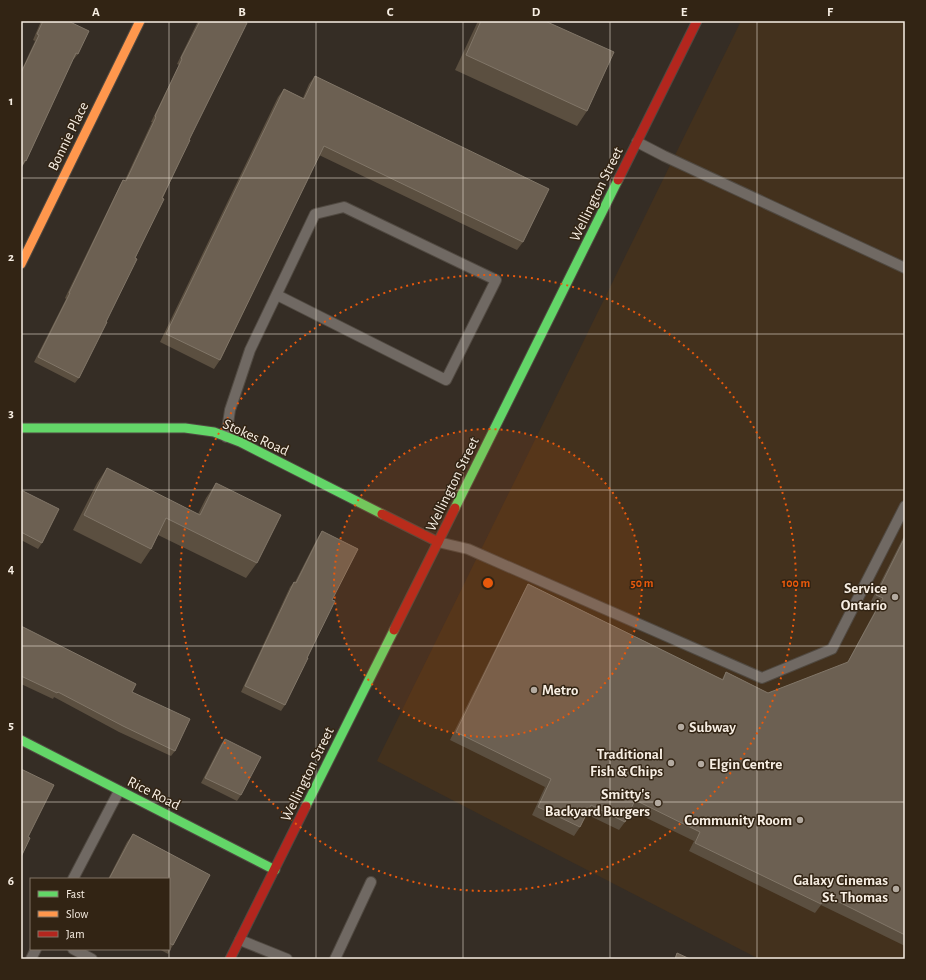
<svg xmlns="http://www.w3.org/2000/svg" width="926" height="980" viewBox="0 0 926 980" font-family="'Alegreya Sans',sans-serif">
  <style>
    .built { fill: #43311d }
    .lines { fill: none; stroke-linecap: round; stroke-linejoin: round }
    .lane-casing { stroke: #504941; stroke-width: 12 }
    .fast-casing { stroke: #504941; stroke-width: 11 }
    .slow-casing { stroke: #504941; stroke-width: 11 }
    .jam-casing { stroke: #504941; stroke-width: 11 }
    .lane { stroke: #706963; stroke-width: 10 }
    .fast { stroke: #63d668; stroke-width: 9 }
    .slow { stroke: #ff974d; stroke-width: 9 }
    .jam { stroke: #b3261e; stroke-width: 9 }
    .wall { fill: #5b4f40 }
    .building { fill: #6c6052; stroke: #817668 }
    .grid { fill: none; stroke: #f7eee3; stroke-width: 1; stroke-opacity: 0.55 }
    .ring { fill: none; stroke: #e8590c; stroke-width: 2; stroke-dasharray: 2 4 }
    .poi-dot { fill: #b3aaa0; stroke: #322414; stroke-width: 1.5 }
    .labels { text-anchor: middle; stroke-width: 3; stroke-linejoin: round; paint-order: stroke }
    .street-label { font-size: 15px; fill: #f7eee3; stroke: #322414 }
    .poi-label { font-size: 15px; font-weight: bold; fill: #f7eee3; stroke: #322414; text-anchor: end }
    .centre { fill: #e8590c; stroke: #322414; stroke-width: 2 }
    .ring-label { font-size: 12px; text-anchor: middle; font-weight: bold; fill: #e8590c; stroke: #322414; stroke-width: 3; stroke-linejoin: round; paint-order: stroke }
    .neatline { fill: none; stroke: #f7eee3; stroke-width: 1.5 }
    .grid-label { font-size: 13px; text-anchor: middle; font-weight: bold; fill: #f7eee3 }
  </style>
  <rect width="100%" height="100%" fill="#352d25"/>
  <path class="built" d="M741 21H905V959H759L377 761Z"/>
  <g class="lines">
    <defs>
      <g id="lane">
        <path d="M637 142 664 156 905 268"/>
        <path d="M226 437 230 410 250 350 315 214 344 207 496 280 446 380 277 295"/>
        <path d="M438 542 468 549 762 678 832 649 905 506"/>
        <path d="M73 879 119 791"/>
        <path d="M240 940 287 959"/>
        <path d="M73 949 92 959"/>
        <path d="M31 959 36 949"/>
        <path d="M335 959 371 882"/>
      </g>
      <g id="fast">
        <path d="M21 428H185L214 432 240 442 382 514"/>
        <path d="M455 508 618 180"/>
        <path d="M21 740 275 870"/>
        <path d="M306 806 394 630"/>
      </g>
      <path id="slow" d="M21 264 140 21"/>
      <g id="jam">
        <path d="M618 180 697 21"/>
        <path d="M382 514 438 542"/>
        <path d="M394 630 455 508"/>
        <path d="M230 959 306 806"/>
      </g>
    </defs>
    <use href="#lane" class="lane-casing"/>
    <use href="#fast" class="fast-casing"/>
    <use href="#slow" class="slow-casing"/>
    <use href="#jam" class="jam-casing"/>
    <use href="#lane" class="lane"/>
    <use href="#fast" class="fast"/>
    <use href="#slow" class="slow"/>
    <use href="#jam" class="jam"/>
  </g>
  <g class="wall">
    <path d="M41 21H68L78 54 74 59H73L26 161 21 168V71L35 41 33 40Z"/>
    <path d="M198 21H244L106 322 79 378 75 383 34 362 66 299 65 298 120 185 123 180H125L152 122H151L179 65 177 64Z"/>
    <path d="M478 21H545L587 111 577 126 455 70Z"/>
    <path d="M315 76 523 242 517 250 319 155 220 360 214 369 160 342 278 97 284 89 303 98 309 84Z"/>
    <path d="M107 468 198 514 206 498 216 483 257 563 246 578 158 535 151 549 141 564 73 530 97 483Z"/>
    <path d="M21 490 42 543 38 549 21 540Z"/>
    <path d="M322 531 332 600 307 658 285 705 281 711 241 692 290 587 294 582H295L318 537Z"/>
    <path d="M905 534V946L821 905 815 913 689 851 694 841 630 810 625 822 619 830 586 814 580 827 574 836 532 815 545 787 450 740 523 593 528 584 722 679 726 672 768 693 847 663 877 607 870 603Z"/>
    <path d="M21 626 132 692 175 751 171 756 119 732 54 697 53 699 21 684Z"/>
    <path d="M225 739 241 795 237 801 201 783 221 744Z"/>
    <path d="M133 834 210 875 173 945 168 954 159 949H169V879H108L127 842Z"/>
  </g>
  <g class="building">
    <path d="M43 21H68L89 31 78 54 76 53 26 161 25 160 21 168V73L39 35 37 34Z"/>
    <path d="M200 21H244L247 23 189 140H190L162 198 164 199 135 258 137 259 106 322H107L79 378 38 357 70 293H69L123 180 126 181 156 117 155 116 182 59 181 58Z"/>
    <path d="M481 21H545L614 52 587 111 466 55Z"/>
    <path d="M315 76 549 189 523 242 324 146 220 360 166 334 284 89 304 99Z"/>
    <path d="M107 468 200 515 216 483 281 515 257 563 166 518 151 549 84 515Z"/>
    <path d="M21 490 59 509 42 543 21 532Z"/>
    <path d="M322 531 358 549 332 600 335 601 307 658H308L285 705 245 686 294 582 296 583Z"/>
    <path d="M905 537V935L825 895 821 904 695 843 700 832 635 800 625 822 591 805 580 827 538 807 551 779 456 732 528 584 723 680 726 672 768 693 848 662 883 598 876 595Z"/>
    <path d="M21 626 136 684 132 692 190 719 175 751 123 726 58 692 57 693 21 676Z"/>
    <path d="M225 739 261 757 241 795 205 778Z"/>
    <path d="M21 769 54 785 28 837 30 838 21 857Z"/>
    <path d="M133 834 210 875 173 945 169 943V879H109Z"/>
    <path d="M677 953 690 959H675Z"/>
  </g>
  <path class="grid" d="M169 21V879M316 21V959M463 21V959M610 21V959M757 21V959M21 178H905M21 334H905M21 490H905M21 646H905M21 802H905M169 879V949M169 949V959"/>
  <circle cx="488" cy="583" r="154" fill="#e8590c" fill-opacity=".12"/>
  <g class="ring">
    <circle cx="488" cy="583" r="154"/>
    <circle cx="488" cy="583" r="308"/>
  </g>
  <g class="poi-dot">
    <circle cx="895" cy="597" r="4"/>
    <circle cx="534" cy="690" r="4"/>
    <circle cx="681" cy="727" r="4"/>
    <circle cx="671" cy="763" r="4"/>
    <circle cx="701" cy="764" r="4"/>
    <circle cx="658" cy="803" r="4"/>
    <circle cx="800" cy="820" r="4"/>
    <circle cx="896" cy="889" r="4"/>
  </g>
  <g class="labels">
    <g class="street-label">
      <text transform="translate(68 136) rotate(-64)" y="5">Bonnie Place</text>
      <text transform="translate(596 194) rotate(-64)" y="5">Wellington Street</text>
      <text transform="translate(256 437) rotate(24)" y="5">Stokes Road</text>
      <text transform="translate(452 484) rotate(-64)" y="5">Wellington Street</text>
      <text transform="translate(307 774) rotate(-64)" y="5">Wellington Street</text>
      <text transform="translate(154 793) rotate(27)" y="5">Rice Road</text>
    </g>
    <g class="poi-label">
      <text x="887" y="593">Service<tspan x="887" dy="17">Ontario</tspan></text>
      <text x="542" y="695" text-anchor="start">Metro</text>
      <text x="689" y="732" text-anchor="start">Subway</text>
      <text x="663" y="759">Traditional<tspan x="663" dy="17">Fish &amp; Chips</tspan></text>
      <text x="709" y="769" text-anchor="start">Elgin Centre</text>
      <text x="650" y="799">Smitty's<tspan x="650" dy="17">Backyard Burgers</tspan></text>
      <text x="792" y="825">Community Room</text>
      <text x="888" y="885">Galaxy Cinemas<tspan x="888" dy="17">St. Thomas</tspan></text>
    </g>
  </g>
  <circle cx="488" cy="583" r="6" class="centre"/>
  <g class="ring-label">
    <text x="642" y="587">50 m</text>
    <text x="796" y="587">100 m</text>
  </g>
  <rect width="926" height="980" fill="none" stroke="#322414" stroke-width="44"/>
  <rect x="30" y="878" width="140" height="72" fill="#322414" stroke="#817567"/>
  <rect x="38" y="891" width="20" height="6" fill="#63d668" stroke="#817567"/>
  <text x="66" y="898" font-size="12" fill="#f7eee3">Fast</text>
  <rect x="38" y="911" width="20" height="6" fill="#ff974d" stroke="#817567"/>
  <text x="66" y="918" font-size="12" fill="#f7eee3">Slow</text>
  <rect x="38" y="931" width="20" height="6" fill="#b3261e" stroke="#817567"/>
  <text x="66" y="938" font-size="12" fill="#f7eee3">Jam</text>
  <rect x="22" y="22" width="882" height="936" class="neatline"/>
  <g class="grid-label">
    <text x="96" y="16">A</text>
    <text x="242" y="16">B</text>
    <text x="390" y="16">C</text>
    <text x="536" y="16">D</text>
    <text x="684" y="16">E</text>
    <text x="830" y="16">F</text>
    <text x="11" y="105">1</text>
    <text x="11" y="261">2</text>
    <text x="11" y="417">3</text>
    <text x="11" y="573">4</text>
    <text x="11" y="729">5</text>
    <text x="11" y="885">6</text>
  </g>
</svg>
